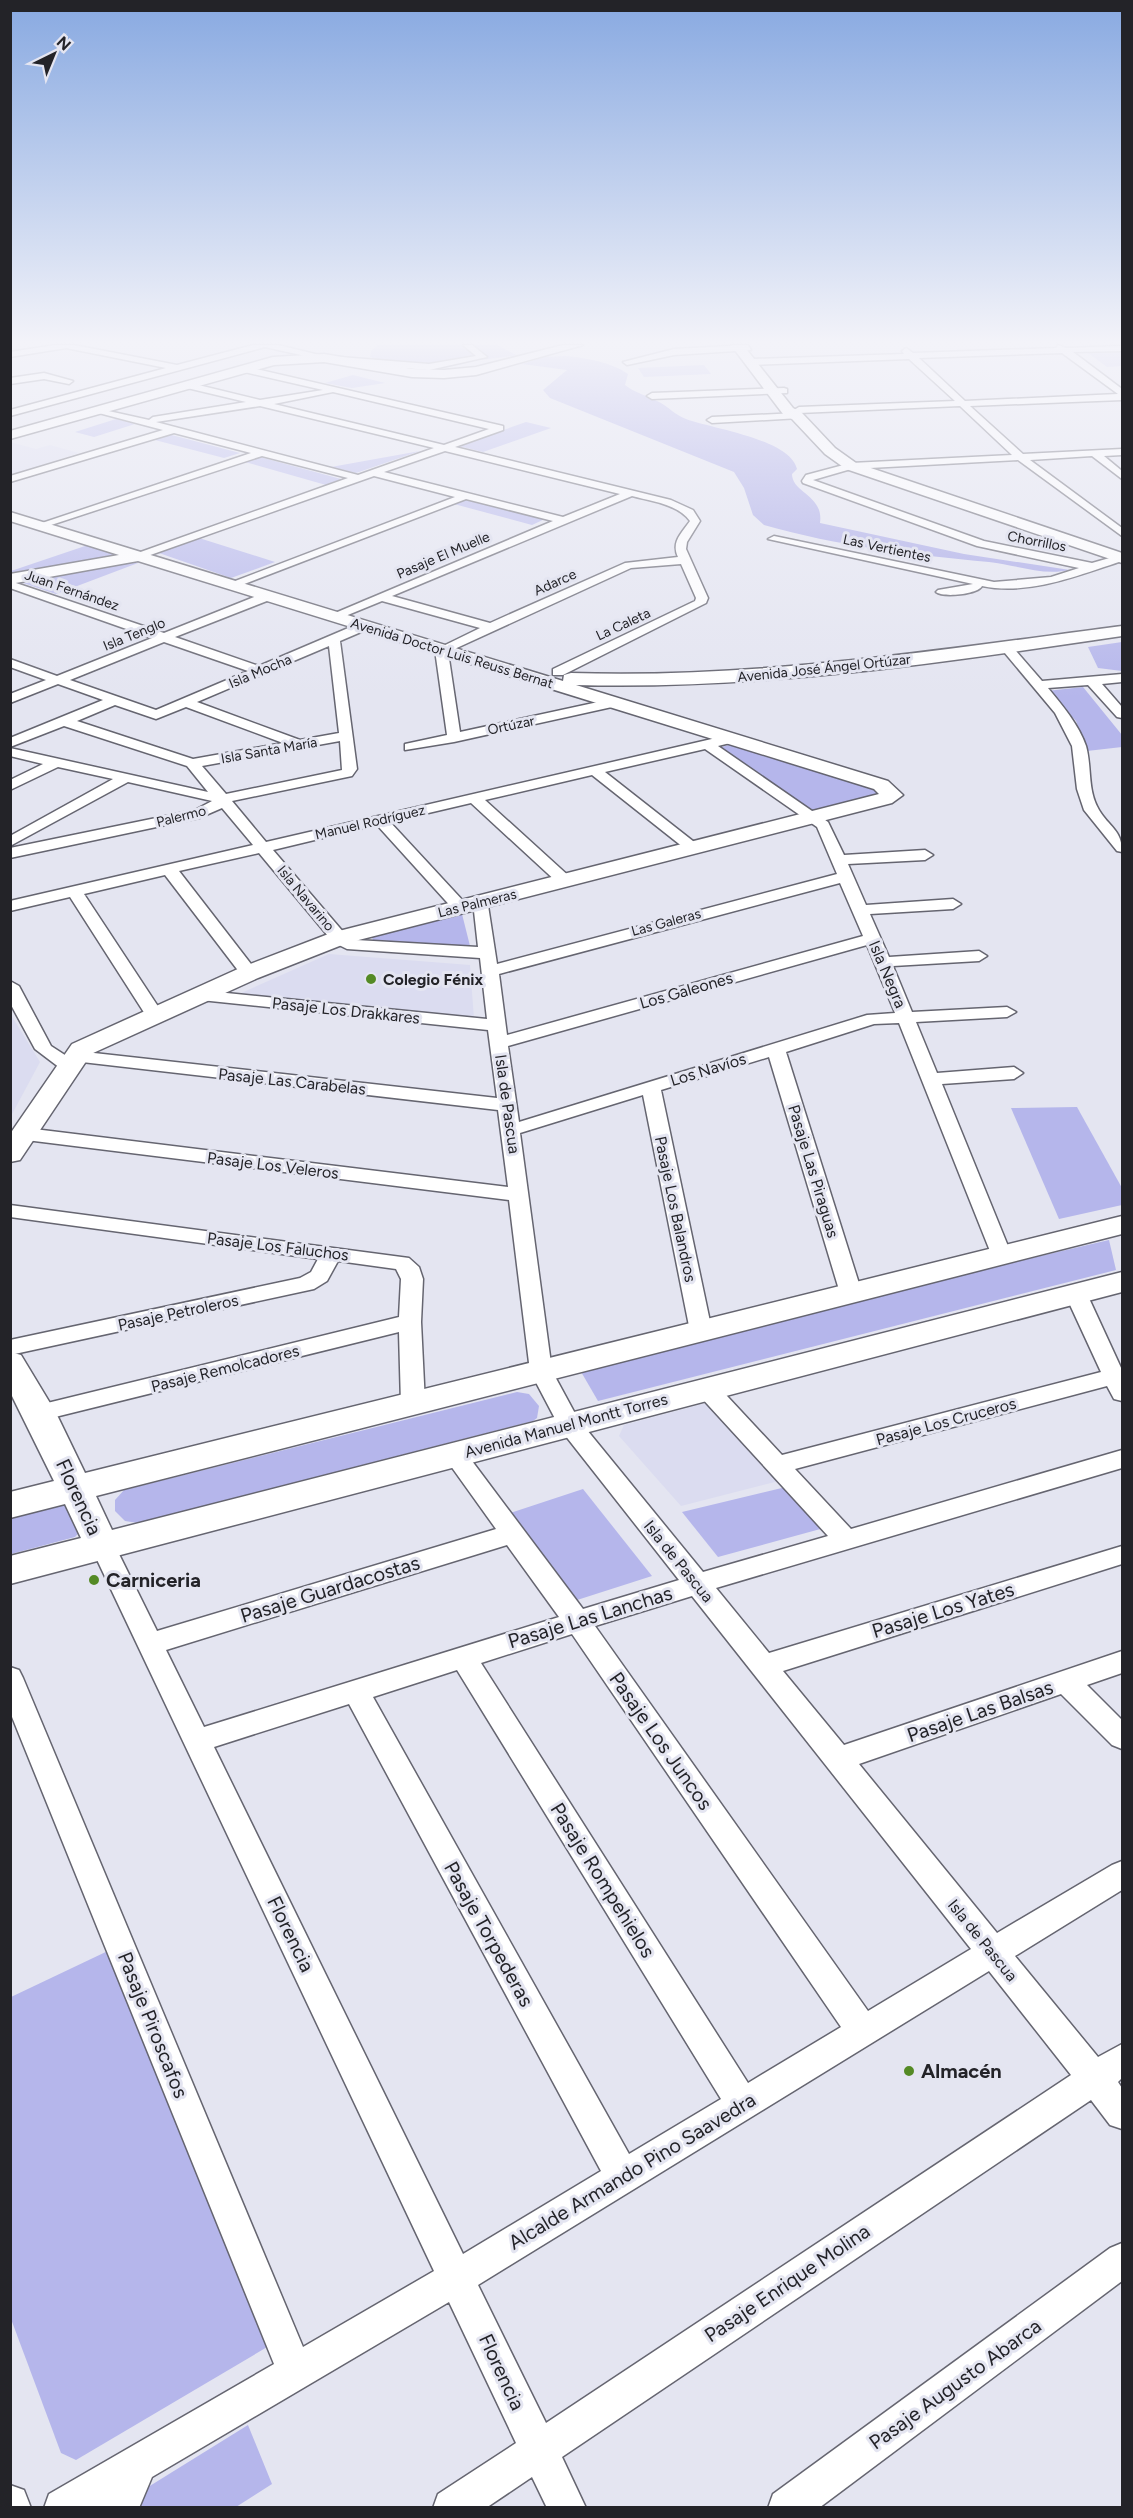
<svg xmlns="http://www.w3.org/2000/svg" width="1133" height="2518" viewBox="0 0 1133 2518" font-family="Figtree,sans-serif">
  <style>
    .built { fill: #dbdcf0 }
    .green { fill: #b5b6eb }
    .forest { fill: #a8a8e6 }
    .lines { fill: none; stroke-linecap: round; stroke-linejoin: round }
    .street-casing { stroke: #656570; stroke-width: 3 }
    .secondary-casing { stroke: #656570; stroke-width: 3 }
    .street { fill: #fff; fill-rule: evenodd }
    .secondary { fill: #fff; fill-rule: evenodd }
    .poi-dot { fill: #548a25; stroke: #e4e5f1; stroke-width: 2 }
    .labels { text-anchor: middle; stroke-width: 6; stroke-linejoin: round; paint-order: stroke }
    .far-street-label { font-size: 14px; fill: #232328; stroke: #e4e5f1 }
    .street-label { font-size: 16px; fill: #232328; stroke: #e4e5f1 }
    .poi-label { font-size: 16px; font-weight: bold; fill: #232328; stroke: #e4e5f1; text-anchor: start }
    .near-street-label { font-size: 20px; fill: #232328; stroke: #e4e5f1 }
    .near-poi-label { font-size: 20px; font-weight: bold; fill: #232328; stroke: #e4e5f1; text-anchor: start }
  </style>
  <rect width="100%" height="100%" fill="#e4e5f1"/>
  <g class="built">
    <path d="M10 442 36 449 50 445 79 453 11 475Z"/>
    <path d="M329 954 470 965 474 1019 239 994Z"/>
    <path d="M11 1015 40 1062 11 1116Z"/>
    <path d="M710 1402 783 1480 681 1506 619 1436 624 1425Z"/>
  </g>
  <g class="green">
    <path d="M1122 352V366L1107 367 1088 353Z"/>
    <path d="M704 365 711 374 644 377 638 368Z"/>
    <path d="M353 375 385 383 352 388 325 383Z"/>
    <path d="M116 419 135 424 94 437 75 432Z"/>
    <path d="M526 422 551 428 483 452 458 446Z"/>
    <path d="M168 434 240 453 224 458 151 439Z"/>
    <path d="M420 451 356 473 331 467Z"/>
    <path d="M260 457 341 479 326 485 245 462Z"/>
    <path d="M469 498 547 518 532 525 454 504Z"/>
    <path d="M199 538 275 562 231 578 159 553Z"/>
    <path d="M88 545 111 551 113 557 11 575V571Z"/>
    <path d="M132 562 138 563 56 594 23 583Z"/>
    <path d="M1122 642V671L1098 668 1088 647Z"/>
    <path d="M1083 687 1122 735V747L1087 751 1076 721 1047 691Z"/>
    <path d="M733 744 873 788 882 795 813 813 717 748Z"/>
    <path d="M461 910 471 950 375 943 369 933Z"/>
    <path d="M1077 1107 1122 1188V1205L1059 1219 1011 1108Z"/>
    <path d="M1109 1240 1116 1270 598 1401 580 1370 844 1302Z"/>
    <path d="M517 1392 529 1394 539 1406 537 1418 533 1421 138 1523 125 1521 115 1511V1500L124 1490Z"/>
    <path d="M786 1487 824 1528 718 1557 682 1512Z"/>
    <path d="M583 1489 652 1576 574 1601 507 1514Z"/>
    <path d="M62 1500 74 1504 84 1527 75 1537 11 1554V1513Z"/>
    <path d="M112 1949 274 2343 76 2460 61 2453 11 2319V1997Z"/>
    <path d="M248 2425 272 2484 236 2507 127 2508 132 2497Z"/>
  </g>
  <g class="forest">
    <path d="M378 345H497L516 355C486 361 397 369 370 357L371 351Z"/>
    <path d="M566 356C586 358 611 362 628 374L625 385C635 393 648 396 659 402 669 407 675 415 686 419 713 429 790 439 797 469L792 474C792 493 824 495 820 523L964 554 1070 570C1042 576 1017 565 989 562 914 555 837 546 764 525L753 515 744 488 734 472 550 398 543 390 567 370 522 364 544 357Z"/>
  </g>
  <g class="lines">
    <defs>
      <g id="street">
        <path d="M55 345H74L177 365 253 345H278L336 359 332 362 265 347 10 416V410L166 368 66 348 10 357V352Z"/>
        <path d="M463 345H472L487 357 429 370 340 363 336 360 340 357 429 364 476 356Z"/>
        <path d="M748 345 751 350 674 355 627 365 623 362 674 349Z"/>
        <path d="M1058 345 1066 348 1122 346V351L1073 352 1122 389V400L970 406 1023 454 1122 449V455L1104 456 1122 471V479L1092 456 1030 460 1122 528V536L1018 460 851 469 813 480 984 541 1092 563 1120 555 1122 561C1079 575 1029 596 982 586 978 594 944 598 936 592L938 590 973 584 768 539 774 536 994 582 1051 577 1079 568 977 546 803 483 802 481 806 475 851 463 1012 455 960 406 799 413 794 410 799 407 955 401 909 359 752 365 748 362 752 359 904 354 902 351 906 348 913 353 1056 348ZM1062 353 1118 394 965 401 919 358Z"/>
        <path d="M243 366 503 426V430L455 447 671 500 693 510 700 521 687 542 686 549 708 598 706 603 563 675H553V669L695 601 696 598 681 564 631 568 448 652 460 732 612 699 619 703 612 707 454 742 405 750V744L447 735 435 650 480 628 382 601 338 619 328 616 553 521 466 499 234 588 228 585 230 583 455 497 374 476 139 559 133 556 135 554 348 478 262 456 45 527 36 525 251 453 174 433 10 482V476L163 430 95 412V408L149 420 153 417 246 402 183 387 182 385 186 382 260 400 323 390 240 371ZM333 392 489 429 444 445 274 404ZM260 406 434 448 358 475 156 422ZM445 451 620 494 563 517 384 472ZM632 496C650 501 678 504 690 521 681 534 671 542 678 557L625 563 490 623 392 596Z"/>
        <path d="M44 373 73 381 69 384 44 379 10 384V378Z"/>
        <path d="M784 388 787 389V393L652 399 647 396 652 393Z"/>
        <path d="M797 413 800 414V418L712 423 707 420 712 417Z"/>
        <path d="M10 581 164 633 264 593H272V599L175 637 259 666 360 623H368V629L340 641 357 769 352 776 232 801 266 842 729 735 734 736V742L718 746 828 822 844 855 925 850 933 855 925 860 848 864 866 905 953 899 961 904 953 909 870 914 889 957 979 951 987 956 979 961 893 966 912 1012 1007 1007 1016 1012 1007 1017 916 1022 937 1073 1014 1067 1023 1073 1014 1079 942 1084 1012 1256 1009 1261H995L992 1256 899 1023 874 1024 786 1052 862 1293 859 1298H843L840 1293 769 1057 661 1090 712 1331 709 1336 701 1338 693 1336 690 1331 643 1095 520 1133 552 1371 578 1419 703 1572 828 1536 698 1394 695 1388 698 1382 706 1380 714 1382 782 1455 1101 1372 1065 1294 1068 1289H1084L1087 1294 1122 1370V1401L1114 1399 1107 1386 795 1469 851 1529 1122 1450V1468L716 1588 769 1653 1122 1546V1564L783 1671 844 1745 1122 1651V1673L1087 1685 1122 1720V1749L1112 1745 1061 1694 859 1764 997 1933 1112 1865 1122 1861V1890L1015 1956 1098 2057 1122 2044V2078L1118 2082 1122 2088V2129L1110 2125 1091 2100 562 2457 586 2508H547L532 2477 486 2508H433L438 2494 516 2443 449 2302 152 2477 139 2508H44L49 2494 274 2364 10 1712V1667L19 1670 23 1678 303 2347 434 2271 91 1547 94 1540 103 1537 112 1540 157 1631 496 1529 443 1455 447 1449 455 1446 463 1449 583 1609 679 1580 561 1430 530 1371 509 1200 26 1140 16 1134 26 1128 508 1187 498 1110 73 1061 79 1067 70 1073 64 1071 35 1049 10 1003V981L19 986 51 1046 68 1057 70 1052 76 1051 497 1098 488 1030 191 999 188 995 197 990 487 1019 480 958 347 949 333 942 259 853 179 871 258 973 249 978 243 977 165 875 84 894 163 1014 154 1019 145 1014 70 897 10 911V901L253 845 222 808 199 818 10 858V848L195 810 212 801 128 782 10 846V836L113 779 58 767 10 790V780L43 764 10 756V748L208 792 187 766 64 726 10 747V738L103 700 58 684 10 703V694L46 680 10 667V659L57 676 152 638 10 588ZM164 642 248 671 156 710 70 680ZM329 646 339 733 300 740 197 702ZM115 705 156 719 186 707 283 743 193 759 77 721ZM340 741 342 770 226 794 202 766ZM705 749 817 827 837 874 497 964 487 899H475L473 902 478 947 356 940 345 934 273 850 377 825 454 910 460 912 468 907 466 904 390 822 471 803 559 884H571L573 881 571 878 485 800 592 775 688 851 693 853 701 848 698 845 605 772ZM840 883 863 936 507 1035 499 974ZM867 945 895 1013 867 1015 519 1122 508 1046ZM507 1545 559 1617 204 1727 166 1650ZM692 1596 971 1949 868 2011 595 1626ZM572 1634 841 2027 748 2083 481 1663ZM457 1670 721 2099 629 2154 373 1697ZM349 1704 601 2171 463 2254 214 1747ZM989 1971 1071 2075 546 2423 478 2285Z"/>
        <path d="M1005 642 1009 643 1042 681 1122 674V682L1102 684 1122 707V718L1117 717 1088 685 1048 688C1062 705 1079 725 1086 746 1092 767 1087 790 1099 810 1109 827 1122 830 1122 852L1117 851 1084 810 1077 789 1072 746 1055 713 999 646Z"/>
        <path d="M10 1205 409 1258 419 1267 423 1279 421 1322 425 1404 421 1410 413 1412 405 1410 401 1404 399 1332 39 1421 31 1419 27 1413 31 1407 39 1405 399 1317 401 1279 396 1269 338 1261 327 1281 314 1289 10 1355V1340L300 1278 311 1272 318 1259 10 1217Z"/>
        <path d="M1122 2243V2281L819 2508H768L773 2494 1110 2248Z"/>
        <path d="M10 2485 24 2490 31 2508H10Z"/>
      </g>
      <g id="secondary">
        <path d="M563 345H583L476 375 444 378 412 377 324 362 274 365 10 439V431L273 357 324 354 412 369 444 370 476 367Z"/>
        <path d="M731 345H743L793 408 802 413 835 448 856 463 1122 553V563L846 469 825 454 792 419 783 414Z"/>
        <path d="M10 512 563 681 564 675 571 673C757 679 938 650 1122 626V636C941 663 759 690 576 685L888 781 903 795 892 803 347 943 258 978 91 1054 20 1160 10 1162V1134L72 1044 240 968 331 933 879 794 874 789 138 561 10 584V574L119 555 10 521Z"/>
        <path d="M1122 1216V1234L96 1496 112 1530 1122 1272V1292L10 1584V1556L81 1538 65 1504 10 1518V1492L54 1481 10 1392V1352L21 1355 56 1413 85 1473Z"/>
      </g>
    </defs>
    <use href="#street" class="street-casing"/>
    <use href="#secondary" class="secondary-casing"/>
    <use href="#street" class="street"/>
    <use href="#secondary" class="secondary"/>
  </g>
  <linearGradient id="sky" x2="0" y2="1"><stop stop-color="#88a9e1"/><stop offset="0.49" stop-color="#f3f3f9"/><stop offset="1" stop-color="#f3f3f9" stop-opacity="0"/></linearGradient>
  <rect width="1133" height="697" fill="url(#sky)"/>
  <g class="poi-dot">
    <circle cx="371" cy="979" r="6"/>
    <circle cx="94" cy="1580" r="6"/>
    <circle cx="909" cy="2071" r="6"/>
  </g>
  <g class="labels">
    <g class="far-street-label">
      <text transform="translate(1037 541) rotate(11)" y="5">Chorrillos</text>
      <text transform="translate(887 548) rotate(12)" y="5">Las Vertientes</text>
      <text transform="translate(443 555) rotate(-23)" y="5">Pasaje El Muelle</text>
      <text transform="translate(555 582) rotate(-24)" y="5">Adarce</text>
      <text transform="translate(72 590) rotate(19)" y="5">Juan Fernández</text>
      <text transform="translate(623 624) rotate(-25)" y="5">La Caleta</text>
      <text transform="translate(134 634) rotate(-22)" y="5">Isla Tenglo</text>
      <text transform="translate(452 653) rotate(17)" y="5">Avenida Doctor Luis Reuss Bernat</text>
      <text transform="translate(824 668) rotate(-6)" y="5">Avenida José Ángel Ortúzar</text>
      <text transform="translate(260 671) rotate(-23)" y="5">Isla Mocha</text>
      <text transform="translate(511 725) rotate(-12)" y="5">Ortúzar</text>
      <text transform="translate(269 750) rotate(-10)" y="5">Isla Santa María</text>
      <text transform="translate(181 816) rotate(-14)" y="5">Palermo</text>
      <text transform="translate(370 822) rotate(-13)" y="5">Manuel Rodríguez</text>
      <text transform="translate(306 898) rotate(50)" y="5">Isla Navarino</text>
      <text transform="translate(477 903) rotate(-14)" y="5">Las Palmeras</text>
      <text transform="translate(666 922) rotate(-15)" y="5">Las Galeras</text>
    </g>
    <g class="street-label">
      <text transform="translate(888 974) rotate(67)" y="6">Isla Negra</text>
      <text transform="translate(686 990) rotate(-16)" y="6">Los Galeones</text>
      <text transform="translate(346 1010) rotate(6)" y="6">Pasaje Los Drakkares</text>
      <text transform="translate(708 1069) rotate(-17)" y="6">Los Navíos</text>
      <text transform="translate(292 1081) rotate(6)" y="6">Pasaje Las Carabelas</text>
      <text transform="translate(508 1104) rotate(82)" y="6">Isla de Pascua</text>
      <text transform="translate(273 1165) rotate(7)" y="6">Pasaje Los Veleros</text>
      <text transform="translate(814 1171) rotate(73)" y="6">Pasaje Las Piraguas</text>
      <text transform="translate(676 1209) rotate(78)" y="6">Pasaje Los Balandros</text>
      <text transform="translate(278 1246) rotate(7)" y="6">Pasaje Los Faluchos</text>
      <text transform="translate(178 1312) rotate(-12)" y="6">Pasaje Petroleros</text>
      <text transform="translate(225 1368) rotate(-14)" y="6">Pasaje Remolcadores</text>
      <text transform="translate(946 1421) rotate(-15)" y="6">Pasaje Los Cruceros</text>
      <text transform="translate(566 1425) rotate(-15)" y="6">Avenida Manuel Montt Torres</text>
      <text transform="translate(679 1561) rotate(51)" y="6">Isla de Pascua</text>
      <text transform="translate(983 1940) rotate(51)" y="6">Isla de Pascua</text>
    </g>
    <g class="poi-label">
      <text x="383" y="985">Colegio Fénix</text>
    </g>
    <g class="near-street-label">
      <text transform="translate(79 1497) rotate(65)" y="7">Florencia</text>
      <text transform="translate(330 1589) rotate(-17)" y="7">Pasaje Guardacostas</text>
      <text transform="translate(943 1610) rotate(-17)" y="7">Pasaje Los Yates</text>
      <text transform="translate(590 1617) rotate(-17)" y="7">Pasaje Las Lanchas</text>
      <text transform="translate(980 1711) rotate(-19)" y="7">Pasaje Las Balsas</text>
      <text transform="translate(661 1741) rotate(55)" y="7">Pasaje Los Juncos</text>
      <text transform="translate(603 1880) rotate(58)" y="7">Pasaje Rompehielos</text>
      <text transform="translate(291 1934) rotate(64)" y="7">Florencia</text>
      <text transform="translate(489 1934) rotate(61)" y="7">Pasaje Torpederas</text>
      <text transform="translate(153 2025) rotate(68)" y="7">Pasaje Piroscafos</text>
      <text transform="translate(632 2171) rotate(-31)" y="7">Alcalde Armando Pino Saavedra</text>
      <text transform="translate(787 2283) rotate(-34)" y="7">Pasaje Enrique Molina</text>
      <text transform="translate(502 2372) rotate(65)" y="7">Florencia</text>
      <text transform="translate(955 2384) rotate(-36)" y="7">Pasaje Augusto Abarca</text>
    </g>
    <g class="near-poi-label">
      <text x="106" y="1587">Carniceria</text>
      <text x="921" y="2078">Almacén</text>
    </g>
  </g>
  <rect width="1133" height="2518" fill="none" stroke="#232328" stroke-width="24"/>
  <g transform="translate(54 54) rotate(43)" stroke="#e4e5f1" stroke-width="4.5" paint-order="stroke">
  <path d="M0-4.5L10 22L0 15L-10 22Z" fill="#232328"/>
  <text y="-9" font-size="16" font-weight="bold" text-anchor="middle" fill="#232328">N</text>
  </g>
</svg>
